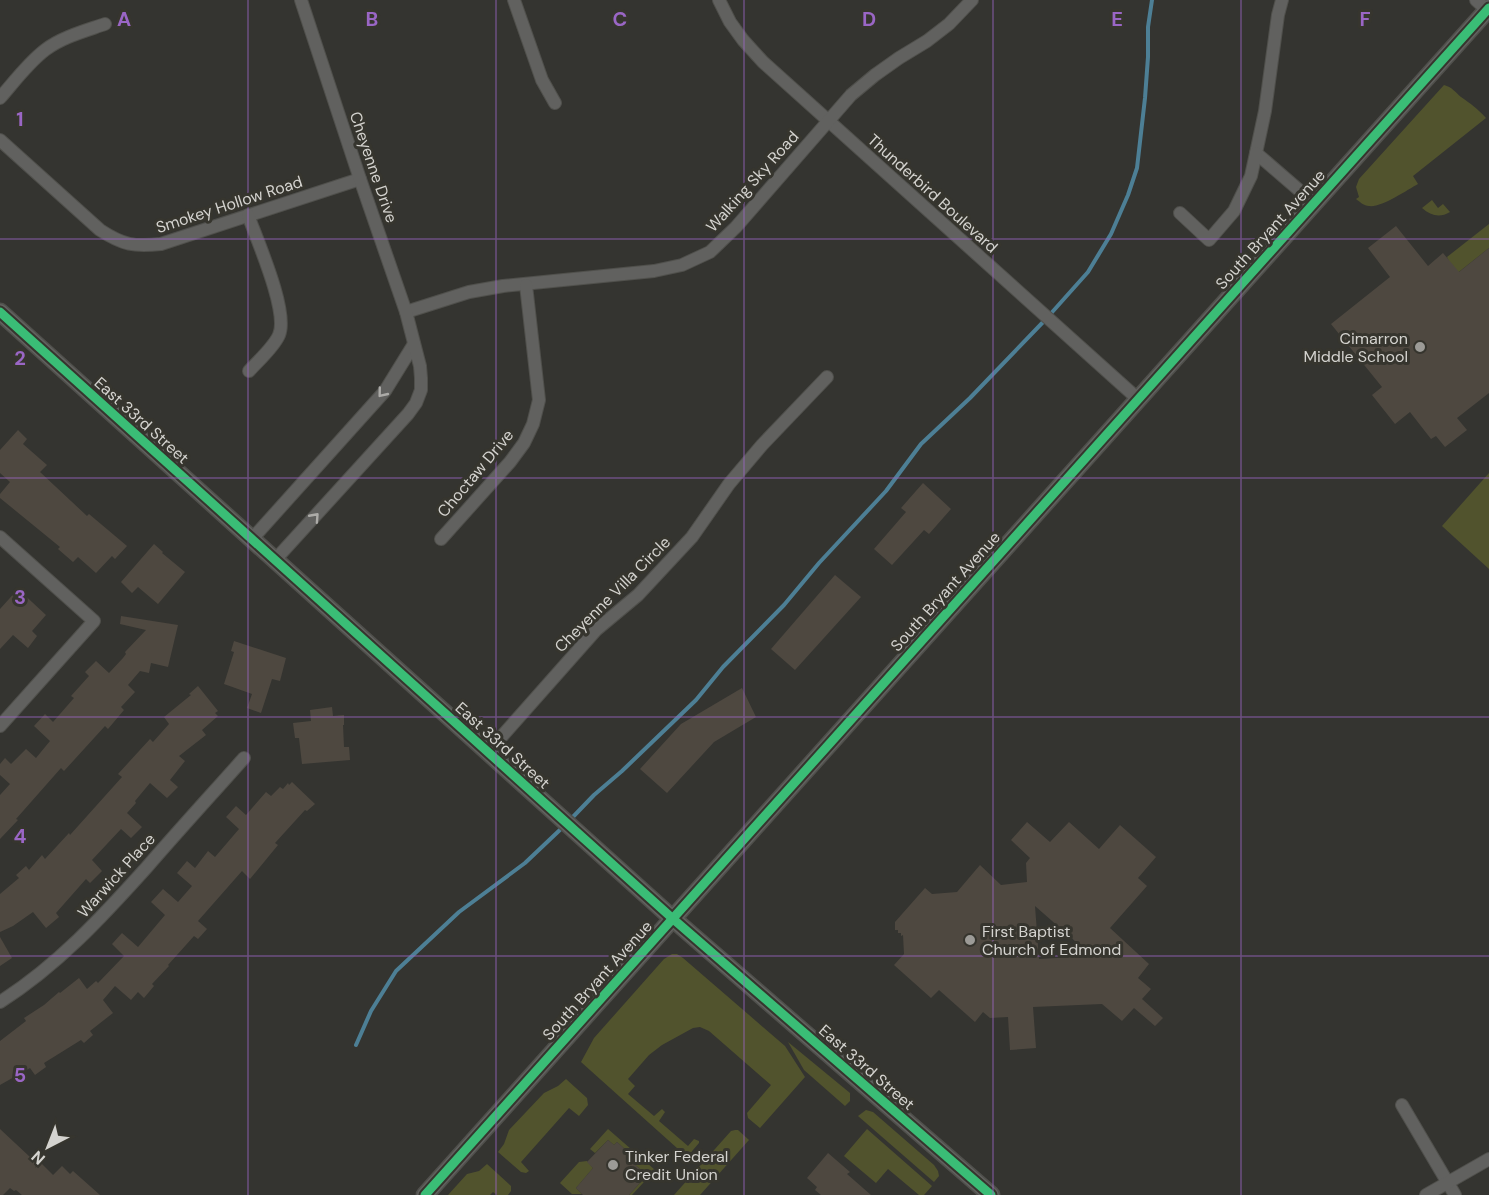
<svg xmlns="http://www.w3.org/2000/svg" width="1489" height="1195" viewBox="0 0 1489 1195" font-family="'DM Sans',sans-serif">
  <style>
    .green { fill: #51532d }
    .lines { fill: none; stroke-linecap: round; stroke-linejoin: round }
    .stream { stroke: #4d7f95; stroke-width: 4 }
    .building { fill: #4e4840; fill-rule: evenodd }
    .street-casing { stroke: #50504c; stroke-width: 14 }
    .secondary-casing { stroke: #50504c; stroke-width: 19 }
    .street { stroke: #61615f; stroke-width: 12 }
    .secondary { stroke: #61615f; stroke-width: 16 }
    .cycleway-casing { stroke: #36352e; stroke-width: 13 }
    .cycleway { stroke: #3abd76; stroke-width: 9 }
    .oneway { stroke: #acaba8 }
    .grid { fill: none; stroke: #9a66c5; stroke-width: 1.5; stroke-opacity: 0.55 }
    .poi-dot { fill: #9c9b97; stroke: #36352e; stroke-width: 2 }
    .labels { text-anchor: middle; stroke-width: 6; stroke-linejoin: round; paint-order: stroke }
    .street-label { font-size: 16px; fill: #d4d3cf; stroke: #36352e }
    .poi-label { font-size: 16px; fill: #d4d3cf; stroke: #36352e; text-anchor: start }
    .grid-label { font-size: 20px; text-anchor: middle; font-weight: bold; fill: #9a66c5; stroke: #36352e; stroke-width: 6; stroke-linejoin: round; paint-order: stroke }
  </style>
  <rect width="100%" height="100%" fill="#343430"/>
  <g class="green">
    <path d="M1444 85C1452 87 1455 92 1461 97 1471 104 1478 109 1486 118L1413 176 1418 184C1407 190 1381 208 1369 206 1364 206 1360 202 1356 199L1359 197 1356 187 1359 179Z"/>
    <path d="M1432 200 1438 208 1443 204 1450 212C1440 218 1431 216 1422 208Z"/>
    <path d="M1489 224V248L1455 275 1447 257Z"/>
    <path d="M1489 473V569L1442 526Z"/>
    <path d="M672 954H677L683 958 785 1046 805 1077 760 1128 748 1118 747 1113 771 1085 709 1031 700 1027 693 1028 662 1045 649 1055 628 1079 635 1086 628 1094 654 1116 662 1109 665 1112 659 1121 688 1146 694 1139 699 1141V1143L687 1157 581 1062 594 1038 664 959Z"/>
    <path d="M788 1042 850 1093V1101L845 1106 804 1070Z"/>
    <path d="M566 1079 587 1098 588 1105 579 1116 569 1108 521 1162 529 1171 526 1173 521 1172 498 1152 504 1144 509 1130 544 1093 558 1086Z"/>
    <path d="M866 1110 873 1112 934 1165 938 1171 939 1176 934 1182 858 1116Z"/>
    <path d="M608 1129 655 1170 632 1195H629L647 1175 633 1163 636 1159 617 1142 614 1145 608 1140 595 1153 590 1149Z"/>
    <path d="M867 1129 932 1186 924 1195H919L888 1169 876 1183 844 1156Z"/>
    <path d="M735 1130H738L749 1140 700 1195H674L731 1131Z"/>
    <path d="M587 1161 593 1168 576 1188 582 1194H572L560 1183 579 1162Z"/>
    <path d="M487 1164 511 1186V1191L508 1195H497L493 1192 490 1195H448L467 1174 479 1171Z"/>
  </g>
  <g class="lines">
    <g class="stream">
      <path d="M570 820 594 795 622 771 696 700 723 667 784 605 819 563 886 491 921 444 970 398 1046 319 1088 272 1111 234 1128 195 1137 168 1145 98 1148 57V27L1152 0"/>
      <path d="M356 1045 371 1011 396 971 459 912 525 863 563 827"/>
    </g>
  </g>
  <g class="building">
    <path d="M1396 226 1428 266 1443 253 1459 272 1489 248V393L1457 418 1467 430 1445 447 1436 436 1431 439 1410 412 1395 424 1372 395 1382 387 1331 324 1390 277 1368 248Z"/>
    <path d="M18 430 27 439 23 444 47 465 40 472 87 516 89 514 127 546 115 559 112 556 96 573 78 557 73 562 58 549 60 547 0 498V494L10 482 0 473V450Z"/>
    <path d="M923 483 951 509 929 534 924 530 892 565 874 549 906 512 901 508Z"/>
    <path d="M154 544 163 552 162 553 185 572 158 604 138 587 132 593 121 582Z"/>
    <path d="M835 575 861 597 795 670 771 649Z"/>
    <path d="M18 589 46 615 32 631 37 636 28 648 13 635 0 649V609Z"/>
    <path d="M121 616 178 625 168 667 151 663 149 673 140 671 128 685 135 692 121 707 124 710 108 729 105 726 64 771 61 768 16 819 18 820 0 839V795L10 784 0 775V764L5 758 11 764 26 749 36 758 50 741 34 726 45 714 53 722 74 698 71 696 89 676 85 672 96 661 109 673 123 658 126 654 125 652 146 630 120 624Z"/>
    <path d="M234 641 286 658 280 681 272 679 261 713 247 708 252 694 224 684 234 652 231 651Z"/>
    <path d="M198 686 218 711 215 713 218 716 202 730 206 735 179 756 185 761 170 780 178 787 167 798 150 783 135 801 136 803 127 813 142 827 131 838 121 829 92 860 102 871 90 883 86 879 56 913 59 917 46 928 33 912 13 926 0 932V894L19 878 16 875 26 866 29 870 42 855 45 859 69 833 70 835 122 777 118 774 150 739 153 742 169 724 164 717 191 695 189 694Z"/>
    <path d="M742 688 756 717 714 742 667 793 640 769 681 724Z"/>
    <path d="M332 707 333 716 344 715V725H343L344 747H349L350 760 302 764 299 738H295L293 723 311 721 310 710Z"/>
    <path d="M292 782 315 804 307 811 305 810 275 843 278 845 250 879 242 871 198 921 207 929 198 939 194 936 168 965 169 966 152 984 154 986 144 998 138 992 131 1000 115 986 103 1000 113 1013 90 1031 93 1035 84 1043 81 1040 44 1063 46 1067 35 1075 30 1068 0 1085V1041L26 1021 24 1018 44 1005 59 992 60 993 79 978 87 989 96 981 98 983 124 956 112 944 122 933 138 947 165 915 151 902 163 889 178 902 192 886 177 873 187 861 195 868 208 851 215 857 239 829 226 817 236 806 246 815 266 792 271 796 280 787 283 789 288 783 289 785Z"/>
    <path d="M1027 822 1050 842 1069 822 1099 849 1120 825 1156 857 1138 878 1147 886 1110 928 1149 964 1138 978 1151 989 1142 999 1163 1018 1155 1026 1134 1008 1122 1021 1102 1004 1033 1007 1036 1048 1010 1050 1008 1017 990 1018 983 1012 975 1022 939 990 931 998 894 965 904 954 903 935 901 936V933H898V930H895V922L925 888 932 894 957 892 980 865 1001 885 1027 882 1026 863 1030 858 1011 840ZM1035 906 1092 956 1039 959Z"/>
    <path d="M0 937 12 958 0 966Z"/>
    <path d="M0 1129 30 1157 32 1154 53 1175 62 1166 70 1174 73 1171 100 1195H22L16 1190 14 1191 10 1188 3 1195H0Z"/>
    <path d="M608 1140 614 1145 617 1142 636 1159 633 1163 647 1175 629 1195H583L576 1188 593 1168 587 1162Z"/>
    <path d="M828 1153 850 1172 847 1174 871 1195H821L815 1190 817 1187 807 1178Z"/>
  </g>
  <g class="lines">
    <defs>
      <g id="street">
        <path d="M514 0 542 80 555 103"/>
        <path d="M719 0 730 22 743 40 763 62 1138 399"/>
        <path d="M1282 0 1278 15 1265 111 1256 153 1314 203"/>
        <path d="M1476 0 1487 10"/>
        <path d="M0 98C14 82 28 63 45 50 62 37 85 31 105 24"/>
        <path d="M0 140 100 230C123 245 134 247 161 244L360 179"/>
        <path d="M1180 213 1209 240 1234 211 1251 176 1256 153"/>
        <path d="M248 215C257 240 289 312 279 335 274 347 258 361 249 371"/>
        <path d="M406 312 469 292 503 286 654 271 682 265 710 252 736 227 851 95 875 75 899 58 927 41 949 24 972 0"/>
        <path d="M0 537 94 621 0 726"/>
        <path d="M252 539 385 391 414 344"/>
        <path d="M441 539 510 462 524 443 533 424 539 400 526 285"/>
        <path d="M275 560 408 414 416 403 421 390V378L420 366 406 312 360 179 301 0"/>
        <path d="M488 752 596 630 638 595 692 537 729 484 762 445 827 377"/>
        <path d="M0 1002C57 966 102 917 147 867 179 830 212 794 244 758"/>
        <path d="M1402 1105 1455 1195"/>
        <path d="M1426 1195 1489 1159"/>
      </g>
      <g id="secondary">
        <path d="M0 312 672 918 991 1195"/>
        <path d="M425 1195 1489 8"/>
      </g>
    </defs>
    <use href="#street" class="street-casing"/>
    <use href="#secondary" class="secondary-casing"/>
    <use href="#street" class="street"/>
    <use href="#secondary" class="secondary"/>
    <defs>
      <g id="cycleway">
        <path d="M0 312 672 918 991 1195"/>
        <path d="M425 1195 1489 8"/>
      </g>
    </defs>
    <use href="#cycleway" class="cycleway-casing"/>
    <use href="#cycleway" class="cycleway"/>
  </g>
  <defs><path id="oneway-chevron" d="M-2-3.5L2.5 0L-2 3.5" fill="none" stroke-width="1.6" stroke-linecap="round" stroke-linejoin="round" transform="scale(1.5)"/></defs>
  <g class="oneway">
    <use href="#oneway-chevron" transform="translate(382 393) rotate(129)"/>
    <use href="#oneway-chevron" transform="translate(315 517) rotate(-48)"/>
  </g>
  <path class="grid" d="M248 0V1195M496 0V1195M744 0V1195M993 0V1195M1241 0V1195M0 239H1489M0 478H1489M0 717H1489M0 956H1489"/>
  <g class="poi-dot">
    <circle cx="1420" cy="347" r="6"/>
    <circle cx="970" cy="940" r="6"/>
    <circle cx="613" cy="1165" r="6"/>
  </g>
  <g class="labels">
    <g class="street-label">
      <text transform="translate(374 167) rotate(71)" y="6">Cheyenne Drive</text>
      <text transform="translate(752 181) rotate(-48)" y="6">Walking Sky Road</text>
      <text transform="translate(933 193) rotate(42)" y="6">Thunderbird Boulevard</text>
      <text transform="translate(229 204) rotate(-18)" y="6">Smokey Hollow Road</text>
      <text transform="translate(1270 229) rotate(-48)" y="6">South Bryant Avenue</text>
      <text transform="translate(142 420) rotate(42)" y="6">East 33rd Street</text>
      <text transform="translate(475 473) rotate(-50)" y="6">Choctaw Drive</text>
      <text transform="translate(945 591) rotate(-48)" y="6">South Bryant Avenue</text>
      <text transform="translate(612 594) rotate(-45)" y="6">Cheyenne Villa Circle</text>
      <text transform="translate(503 745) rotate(42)" y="6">East 33rd Street</text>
      <text transform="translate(116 875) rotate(-48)" y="6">Warwick Place</text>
      <text transform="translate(597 980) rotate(-48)" y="6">South Bryant Avenue</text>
      <text transform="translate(867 1067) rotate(41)" y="6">East 33rd Street</text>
    </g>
    <g class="poi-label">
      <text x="1408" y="344" text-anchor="end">Cimarron<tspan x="1408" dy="18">Middle School</tspan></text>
      <text x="982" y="937">First Baptist<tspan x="982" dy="18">Church of Edmond</tspan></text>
      <text x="625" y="1162">Tinker Federal<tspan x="625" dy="18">Credit Union</tspan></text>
    </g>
  </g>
  <g class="grid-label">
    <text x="124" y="26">A</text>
    <text x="372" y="26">B</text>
    <text x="620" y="26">C</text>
    <text x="869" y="26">D</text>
    <text x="1117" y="26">E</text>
    <text x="1365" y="26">F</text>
    <text x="20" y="126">1</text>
    <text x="20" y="365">2</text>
    <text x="20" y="604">3</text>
    <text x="20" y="843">4</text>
    <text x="20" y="1082">5</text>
  </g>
  <g transform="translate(48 1147) rotate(222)" stroke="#36352e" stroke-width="4.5" paint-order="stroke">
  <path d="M0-4.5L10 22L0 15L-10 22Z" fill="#d4d3cf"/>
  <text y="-9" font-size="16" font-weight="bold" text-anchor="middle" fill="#d4d3cf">N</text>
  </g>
</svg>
